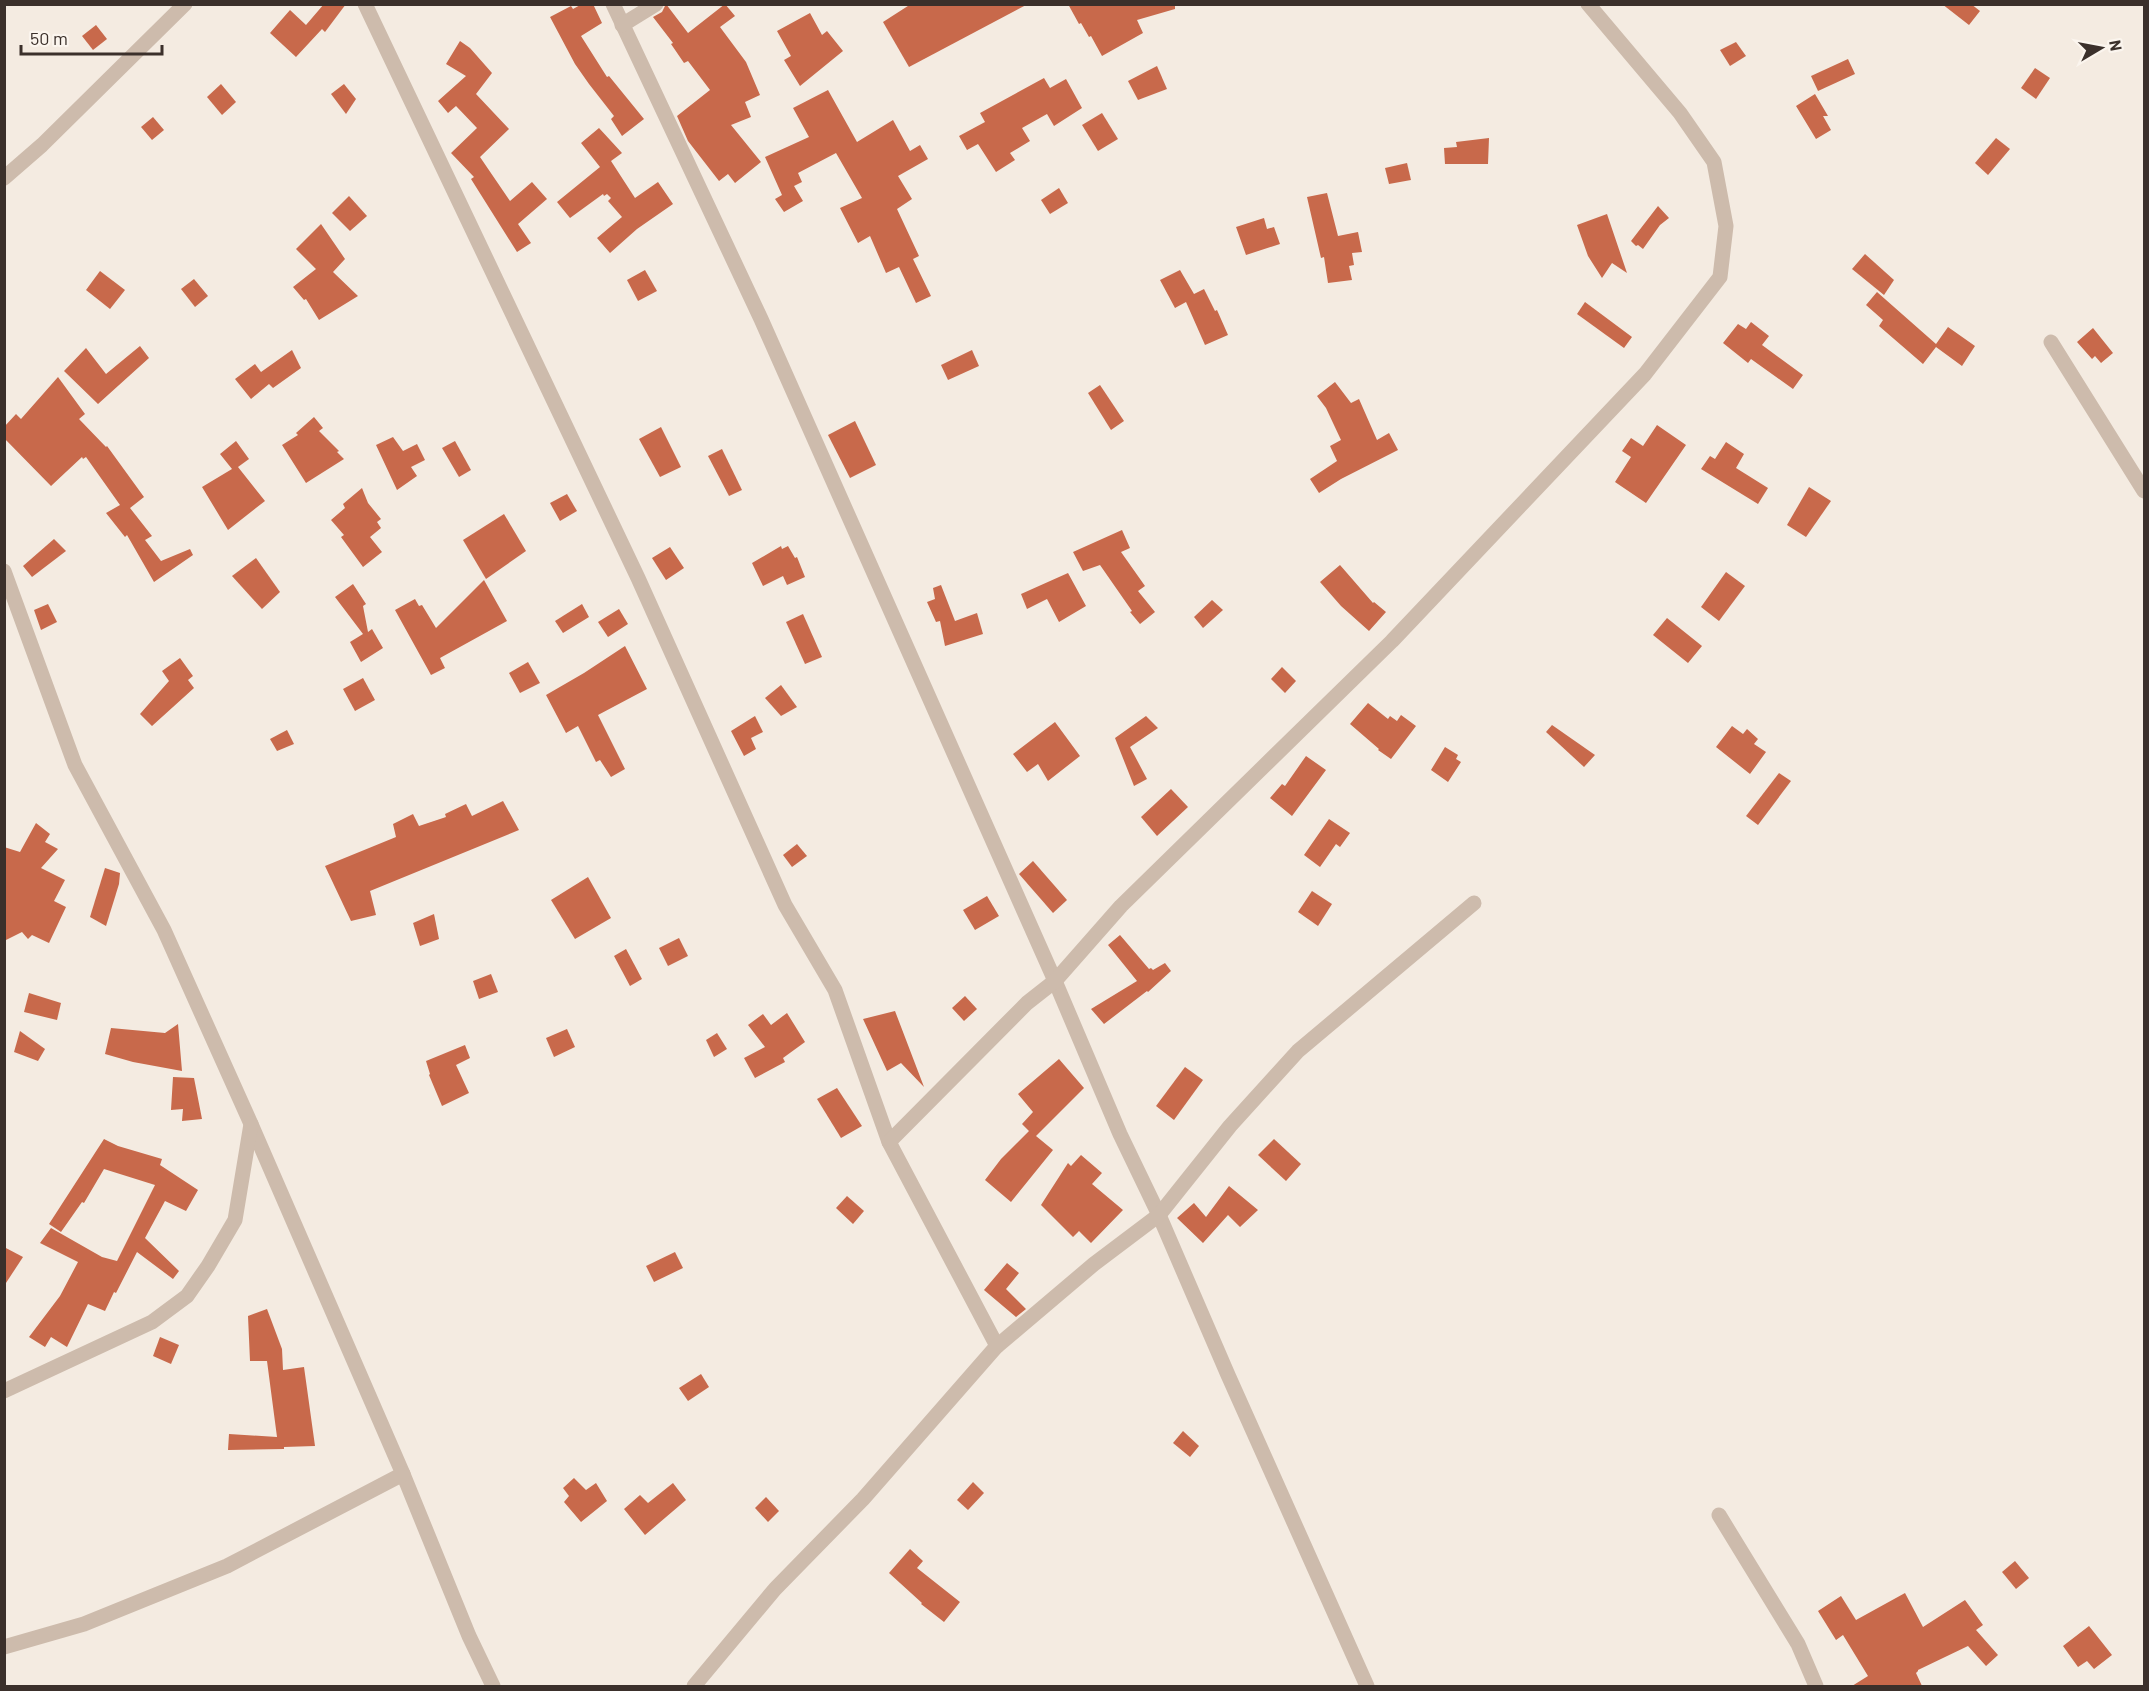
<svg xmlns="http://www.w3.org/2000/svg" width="2149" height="1691" viewBox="0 0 2149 1691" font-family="Barlow,sans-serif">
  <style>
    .building { fill: #c8694b }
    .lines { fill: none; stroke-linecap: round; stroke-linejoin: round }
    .street { stroke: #cdbbac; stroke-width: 15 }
  </style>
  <rect width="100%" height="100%" fill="#f4ebe1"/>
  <g class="building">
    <path d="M324 4H346L325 32 322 29 296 57 270 33 290 10 306 25Z"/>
    <path d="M582 4H593L602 23 581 36 607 77 609 76 644 119 622 136 611 119 614 116 589 84 575 64 550 17 571 6 573 9Z"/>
    <path d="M666 4 688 33 725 4 735 16 720 27 746 62 760 95 745 102 751 117 731 125 761 162 735 183 728 174 719 181 688 141 677 116 710 90 688 61 684 63 671 44 673 43 653 17 662 12Z"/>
    <path d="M911 4H1028L909 67 883 22Z"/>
    <path d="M1068 4H1175V9L1137 20 1143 33 1102 56 1091 36 1089 37 1081 23 1079 24Z"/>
    <path d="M1942 4H1971L1980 11 1969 25Z"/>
    <path d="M810 13 822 35 827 31 843 51 800 86 784 60 791 56 777 31Z"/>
    <path d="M96 25 107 39 93 50 82 36Z"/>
    <path d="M460 41 470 48 492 73 476 94 509 129 480 157 510 201 532 182 547 199 518 224 531 243 517 252 471 179 474 177 451 153 477 128 456 106 448 113 438 101 466 76 446 64Z"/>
    <path d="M1736 42 1746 56 1730 66 1720 50Z"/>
    <path d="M1848 59 1855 74 1818 91 1811 76Z"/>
    <path d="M1157 66 1167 89 1138 100 1128 81Z"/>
    <path d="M2035 68 2050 78 2036 99 2021 88Z"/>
    <path d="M1044 78 1050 88 1066 79 1082 108 1054 126 1047 114 1022 128 1030 141 1010 153 1015 160 996 172 978 144 967 150 959 136 985 122 980 113Z"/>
    <path d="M221 84 236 102 222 115 207 97Z"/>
    <path d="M344 84 356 99 346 114 331 94Z"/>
    <path d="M828 90 857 142 893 120 910 151 920 145 928 159 898 176 912 199 897 209 919 256 913 259 931 296 916 303 899 267 886 273 870 236 858 243 840 208 862 198 836 153 798 173 802 182 794 186 803 201 784 212 775 199 782 195 765 157 809 137 793 108Z"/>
    <path d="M1815 94 1828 116H1823L1831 130 1816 139 1796 106Z"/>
    <path d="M1102 113 1118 139 1098 151 1082 125Z"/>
    <path d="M153 117 164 130 152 140 141 127Z"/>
    <path d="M599 128 622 153 611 161 635 198 658 182 673 204 637 229 610 253 597 238 622 217 608 201 611 198 607 194 604 196 603 194 570 218 557 202 600 167 581 143Z"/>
    <path d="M1489 138 1488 164H1445L1444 148 1457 147 1456 142Z"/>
    <path d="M1996 138 2010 149 1988 175 1975 163Z"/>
    <path d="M1407 163 1411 180 1389 184 1385 168Z"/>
    <path d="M1059 188 1068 203 1050 214 1041 200Z"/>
    <path d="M1327 193 1338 236 1358 232 1362 252 1352 253 1354 265 1349 266 1352 280 1328 283 1324 257 1321 258 1307 197Z"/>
    <path d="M349 196 367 216 350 231 332 213Z"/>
    <path d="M1658 206 1669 218 1660 225 1643 249 1638 245 1636 246 1631 241Z"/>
    <path d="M1607 214 1627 273 1612 263 1602 278 1588 256 1577 225Z"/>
    <path d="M1264 218 1267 229 1274 227 1280 244 1246 255 1236 227Z"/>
    <path d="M321 224 345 259 333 272 358 296 319 320 306 299 304 300 293 287 316 269 296 249Z"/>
    <path d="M1865 254 1894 280 1884 295 1852 269Z"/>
    <path d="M645 270 657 291 638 301 627 280Z"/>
    <path d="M1180 270 1194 294 1204 289 1215 311 1217 310 1228 335 1205 345 1186 302 1175 308 1160 280Z"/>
    <path d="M100 271 125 290 110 309 86 290Z"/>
    <path d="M194 279 208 296 195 307 181 289Z"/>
    <path d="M1877 292 1936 344 1948 327 1975 346 1962 366 1936 347 1923 364 1879 326 1883 320 1866 305Z"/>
    <path d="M1585 302 1632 337 1624 348 1577 314Z"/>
    <path d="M1751 322 1769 336 1762 345 1803 375 1793 389 1751 359 1748 363 1723 343 1738 324 1746 329Z"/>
    <path d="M2093 328 2113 353 2101 363 2095 356 2092 359 2077 342Z"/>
    <path d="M140 346 149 358 98 404 64 371 86 348 106 374Z"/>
    <path d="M292 350 301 368 273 388 269 384 251 399 235 379 255 364 261 372Z"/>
    <path d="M972 350 979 366 948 380 941 365Z"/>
    <path d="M58 377 85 414 79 419 106 447 107 446 144 497 130 508 152 536 145 540 161 561 190 549 193 555 154 582 127 535 125 537 106 513 120 505 86 457 83 459 82 457 51 486 4 438V427L16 414 21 419Z"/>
    <path d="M1335 382 1351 403 1359 399 1377 440 1389 433 1398 450 1341 479 1319 493 1310 479 1337 461 1330 446 1341 440 1326 408 1317 396Z"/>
    <path d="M1100 385 1124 421 1111 430 1088 393Z"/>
    <path d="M314 417 323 428 319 431 339 451 337 452 344 459 306 483 282 445 298 435 296 433Z"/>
    <path d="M855 421 876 465 850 478 828 435Z"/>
    <path d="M1657 425 1686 445 1646 503 1615 482 1631 457 1622 451 1631 438 1643 446Z"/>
    <path d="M661 427 681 467 660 477 639 439Z"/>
    <path d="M393 437 403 451 417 444 425 460 411 467 417 476 397 490 376 445Z"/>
    <path d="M236 441 249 459 238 467 265 501 228 530 202 487 232 469 220 454Z"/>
    <path d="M455 441 471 470 459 477 442 448Z"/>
    <path d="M1726 442 1744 454 1736 468 1768 488 1758 504 1701 469 1710 456 1715 459Z"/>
    <path d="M722 449 742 490 729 496 708 456Z"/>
    <path d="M1809 487 1831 501 1806 537 1787 525Z"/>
    <path d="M362 488 368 503 381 519 377 522 381 528 370 537 382 552 363 567 341 537 344 535 331 520 345 508 343 504Z"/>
    <path d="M567 494 577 511 560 521 550 503Z"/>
    <path d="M504 514 526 551 486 579 463 540Z"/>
    <path d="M1122 530 1130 548 1121 552 1145 586 1138 591 1155 612 1140 624 1130 612 1132 611 1100 565 1083 571 1073 552Z"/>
    <path d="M54 539 66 551 32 577 23 566Z"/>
    <path d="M781 546 782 549 788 546 795 558 797 557 805 577 787 585 783 576 763 586 752 563Z"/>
    <path d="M670 547 684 568 666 580 652 558Z"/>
    <path d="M256 558 280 592 262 609 232 576Z"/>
    <path d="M1340 565 1373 603 1374 602 1386 612 1369 631 1341 606 1320 582Z"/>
    <path d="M1726 572 1745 586 1719 621 1701 607Z"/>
    <path d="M1068 573 1086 606 1059 622 1047 599 1027 609 1021 594Z"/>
    <path d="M484 580 507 621 440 658 445 668 431 675 395 610 415 599 419 606 422 605 436 628Z"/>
    <path d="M353 584 366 604 363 606 368 632 372 629 383 648 361 662 350 642 363 634 335 597Z"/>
    <path d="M941 585 955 621 977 613 983 634 945 646 940 621 936 622 927 602 935 599 933 588Z"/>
    <path d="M1212 600 1223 610 1203 628 1194 617Z"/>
    <path d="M48 604 57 622 41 630 34 610Z"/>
    <path d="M582 604 589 617 563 633 555 621Z"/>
    <path d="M619 609 628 624 608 637 598 622Z"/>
    <path d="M803 614 822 657 805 664 786 622Z"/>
    <path d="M1667 618 1702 646 1688 663 1653 635Z"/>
    <path d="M625 646 647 689 598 715 625 769 611 777 600 760 596 762 578 726 566 733 546 695 584 673Z"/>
    <path d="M180 658 193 676 188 680 194 688 152 726 140 714 169 681 162 671Z"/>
    <path d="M528 662 540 683 520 693 509 673Z"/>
    <path d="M1282 667 1296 681 1285 693 1271 679Z"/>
    <path d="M363 678 375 700 355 711 343 689Z"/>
    <path d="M781 685 797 707 781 716 765 698Z"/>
    <path d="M1368 703 1388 719 1390 716 1397 721 1401 715 1416 726 1391 759 1378 750 1379 749 1350 724Z"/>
    <path d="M755 716 763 732 751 738 756 749 744 756 731 731Z"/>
    <path d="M1146 716 1158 728 1130 747 1147 779 1134 786 1115 738Z"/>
    <path d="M1055 722 1080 756 1048 781 1038 764 1027 772 1013 754Z"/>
    <path d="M1552 725 1595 755 1584 767 1546 732Z"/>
    <path d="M1732 726 1743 734 1747 729 1758 739 1754 744 1766 752 1750 774 1716 747Z"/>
    <path d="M287 730 294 744 277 751 270 739Z"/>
    <path d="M1445 747 1458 755 1456 759 1461 762 1448 782 1431 770Z"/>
    <path d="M1306 756 1326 770 1292 816 1270 798 1282 784 1285 786Z"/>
    <path d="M1779 773 1791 781 1758 825 1746 816Z"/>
    <path d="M1171 789 1188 807 1157 836 1141 817Z"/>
    <path d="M503 801 519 830 370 891 376 915 351 921 325 866 396 837 393 824 413 814 419 826 446 817 445 814 466 804 472 816Z"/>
    <path d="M1329 819 1350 833 1340 847 1336 844 1320 867 1304 855Z"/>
    <path d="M36 823 50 834 45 842 58 849 41 868 65 880 54 901 66 907 49 943 32 935 28 939 22 932 4 941V847L20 852Z"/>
    <path d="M797 844 807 856 792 867 783 855Z"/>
    <path d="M1033 861 1067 900 1053 913 1019 874Z"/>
    <path d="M105 868 120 873 119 884 106 926 90 917Z"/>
    <path d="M588 877 611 918 575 939 551 900Z"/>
    <path d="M1312 891 1332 904 1318 926 1298 912Z"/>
    <path d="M987 896 999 916 975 930 963 910Z"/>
    <path d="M434 914 439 939 420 946 413 923Z"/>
    <path d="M1120 935 1149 969 1151 968 1153 970 1165 963 1171 971 1148 992 1147 991 1104 1024 1091 1009 1137 981 1108 945Z"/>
    <path d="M679 938 688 956 668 966 659 948Z"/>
    <path d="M626 949 642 979 630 986 614 956Z"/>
    <path d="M491 974 498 992 479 999 473 981Z"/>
    <path d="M29 993 61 1003 57 1020 24 1012Z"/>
    <path d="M965 996 977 1009 964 1021 952 1008Z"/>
    <path d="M895 1011 924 1087 901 1063 887 1071 863 1019Z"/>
    <path d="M787 1013 805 1042 783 1058 785 1062 755 1078 744 1058 765 1047 748 1025 763 1014 771 1025Z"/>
    <path d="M178 1024 182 1071 133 1062 105 1054 111 1028 165 1033Z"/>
    <path d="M567 1029 575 1047 554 1057 546 1038Z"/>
    <path d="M20 1031 45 1049 38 1061 14 1052Z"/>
    <path d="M717 1033 727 1049 714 1057 706 1040Z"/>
    <path d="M465 1045 470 1058 456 1065 469 1093 442 1106 429 1075 430 1074 426 1061Z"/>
    <path d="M1059 1059 1084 1088 1036 1136 1053 1150 1011 1202 985 1180 1001 1159 1029 1131 1022 1124 1033 1112 1018 1094Z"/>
    <path d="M1185 1067 1203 1080 1174 1120 1156 1106Z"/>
    <path d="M173 1077 194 1078 202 1119 182 1121 183 1109 171 1110Z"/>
    <path d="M837 1088 862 1126 841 1138 817 1099Z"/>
    <path d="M104 1139 118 1146 162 1159 160 1165 198 1190 186 1211 165 1201 145 1238 179 1271 173 1279 137 1252 116 1293 114 1292 105 1311 88 1304 67 1347 51 1337 45 1347 29 1337 60 1296 78 1262 40 1243 51 1228 102 1257 117 1261 155 1185 104 1169 84 1203 82 1202 61 1232 49 1224Z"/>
    <path d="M1274 1139 1301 1164 1286 1181 1258 1155Z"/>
    <path d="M1081 1155 1102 1173 1092 1184 1123 1210 1091 1243 1079 1231 1073 1237 1041 1205 1068 1163 1071 1166Z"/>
    <path d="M1229 1186 1258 1210 1240 1227 1228 1215 1203 1243 1177 1218 1194 1203 1206 1217Z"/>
    <path d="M847 1196 864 1211 853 1224 836 1208Z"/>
    <path d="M4 1247 23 1257 4 1286Z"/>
    <path d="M675 1252 683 1268 654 1282 646 1266Z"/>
    <path d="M1007 1263 1019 1273 1006 1289 1026 1309 1016 1317 984 1290Z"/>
    <path d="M267 1309 282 1349 283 1370 304 1367 315 1446 284 1447V1449L228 1450 229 1434 277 1437 267 1361H250L248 1316Z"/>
    <path d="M160 1337 179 1345 171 1364 153 1356Z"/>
    <path d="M701 1374 709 1387 688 1401 679 1388Z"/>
    <path d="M1183 1431 1199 1446 1190 1457 1173 1443Z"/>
    <path d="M574 1478 586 1490 596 1483 607 1501 581 1522 564 1502 569 1496 563 1488Z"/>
    <path d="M973 1482 984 1493 968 1510 957 1500Z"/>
    <path d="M673 1483 686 1500 645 1535 624 1509 640 1495 648 1503Z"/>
    <path d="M766 1497 779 1511 768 1522 755 1508Z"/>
    <path d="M910 1549 923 1561 917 1568 960 1602 944 1622 921 1604 922 1603 889 1573Z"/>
    <path d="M2015 1561 2029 1578 2016 1589 2002 1572Z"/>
    <path d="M1905 1593 1923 1627 1965 1600 1983 1625 1976 1630 1998 1655 1986 1666 1968 1646 1918 1670V1671L1916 1673 1922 1686H1852L1868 1676 1843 1635 1836 1640 1818 1611 1841 1596 1856 1620Z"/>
    <path d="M2089 1626 2112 1655 2094 1669 2087 1661 2078 1667 2063 1646Z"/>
  </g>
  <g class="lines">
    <g class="street">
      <path d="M365 4 638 578 785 905 835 990 889 1142 997 1346"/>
      <path d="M613 4 761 319 1055 981 1120 1134 1159 1215 1228 1375 1367 1686"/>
      <path d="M622 25 656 4"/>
      <path d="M4 178 42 145 185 4"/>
      <path d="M2051 342 2144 491"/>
      <path d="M4 571 75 765 164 930 251 1124 403 1474 469 1636 493 1686"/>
      <path d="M889 1142 1027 1003 1055 981 1121 906 1392 641 1645 374 1720 277 1726 226 1714 162 1680 113 1588 4"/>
      <path d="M4 1391 152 1322 187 1296 208 1266 235 1220 251 1124"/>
      <path d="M1719 1515 1798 1644 1816 1686"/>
      <path d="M4 1647 84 1624 227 1566 403 1474"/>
      <path d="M694 1686 775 1589 863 1499 996 1347 1094 1264 1159 1215 1230 1126 1298 1051 1474 903"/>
    </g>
  </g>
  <rect width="2149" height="1691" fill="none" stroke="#3b302b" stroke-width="12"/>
  <g transform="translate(2101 48) rotate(80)" stroke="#fbf5ee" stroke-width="4.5" paint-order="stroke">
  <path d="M0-4.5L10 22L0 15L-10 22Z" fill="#3b302b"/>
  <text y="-9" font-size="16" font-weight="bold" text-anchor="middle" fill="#3b302b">N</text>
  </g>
  <path d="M21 45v9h141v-9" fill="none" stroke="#3b302b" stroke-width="3"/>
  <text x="30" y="45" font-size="18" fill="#3b302b" stroke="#fbf5ee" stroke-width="4.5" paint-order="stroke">50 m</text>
</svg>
